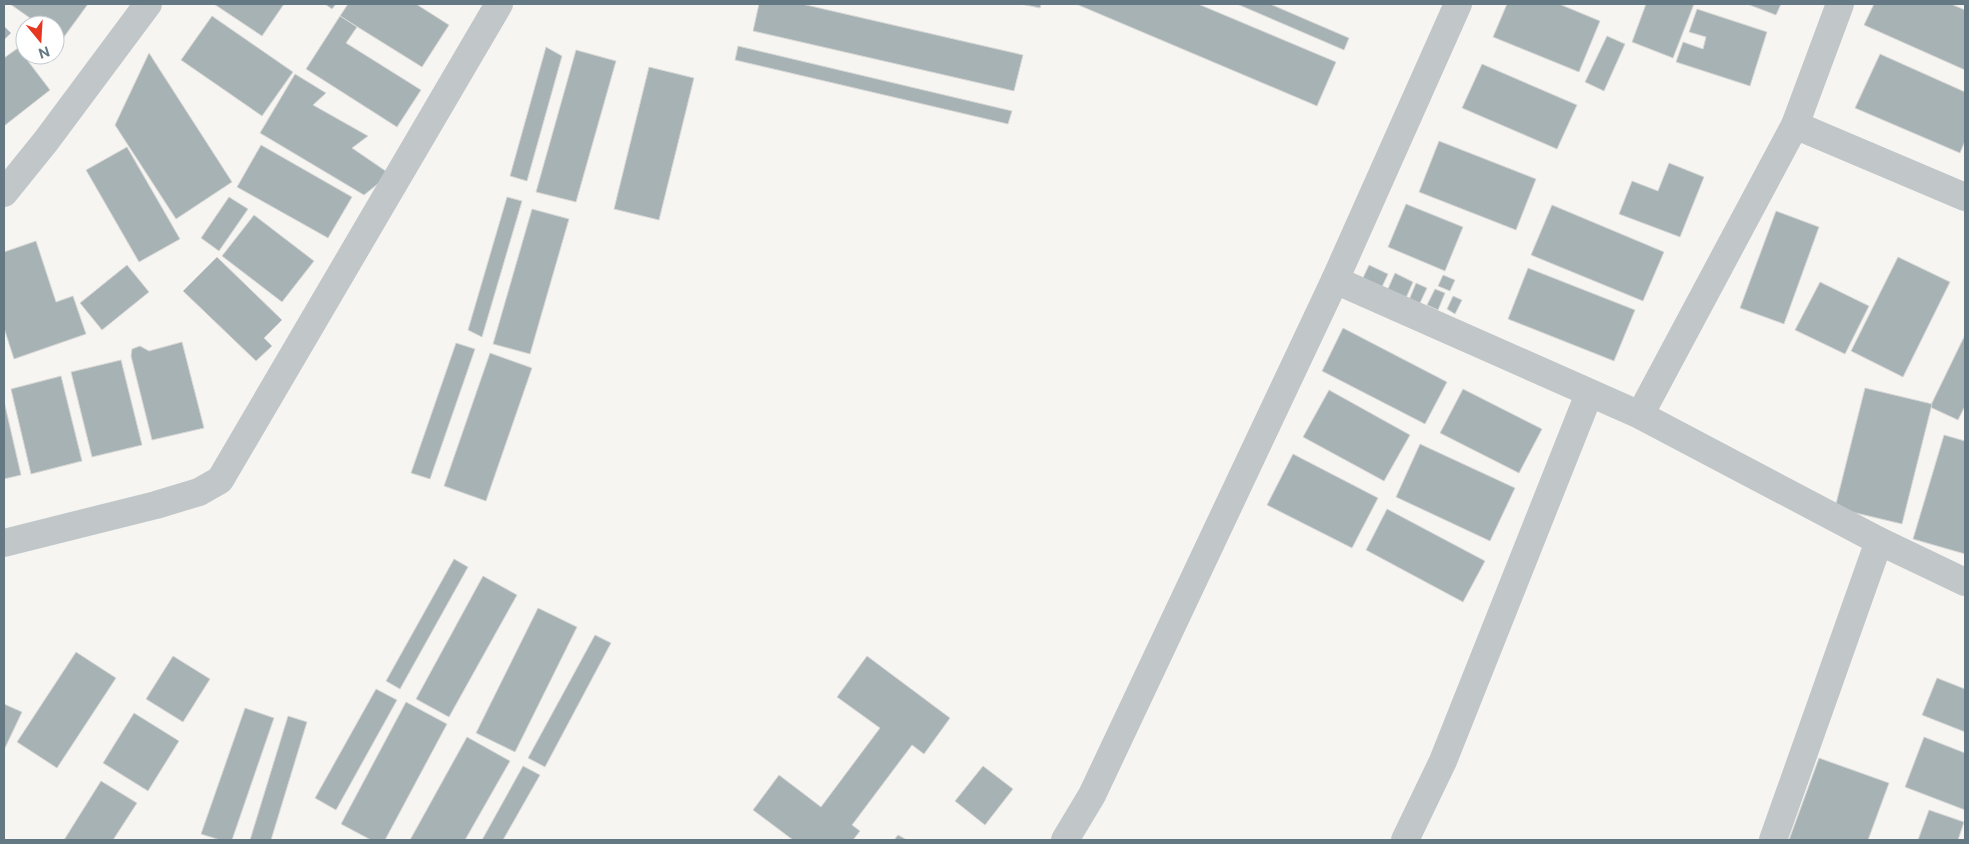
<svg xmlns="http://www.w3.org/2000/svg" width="1969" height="844" viewBox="0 0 1969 844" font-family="'Public Sans',sans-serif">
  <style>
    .building { fill: #a7b2b5; stroke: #d7d7d5 }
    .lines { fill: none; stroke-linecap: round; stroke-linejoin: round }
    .minor { stroke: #c1c6c8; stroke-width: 28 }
  </style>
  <rect width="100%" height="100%" fill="#f6f5f2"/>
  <g class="building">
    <path d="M10 4H88L61 41 55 36V25H40Z"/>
    <path d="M214 4H284L262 36Z"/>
    <path d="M325 4H336L332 9Z"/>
    <path d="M348 4H416L449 25 422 67 340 16Z"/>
    <path d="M759 4H802L1023 55 1014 91 753 31Z"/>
    <path d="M1021 4H1041L1040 8Z"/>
    <path d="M1076 4H1198L1336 62 1317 106Z"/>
    <path d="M1237 4H1270L1349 38 1344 50Z"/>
    <path d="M1507 4H1559L1600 21 1579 72 1493 37Z"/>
    <path d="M1646 4H1694L1673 58 1632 42Z"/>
    <path d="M1747 4H1781L1776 15Z"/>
    <path d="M1874 4H1951L1965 10V70L1864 25Z"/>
    <path d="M1697 9 1767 32 1750 86 1676 62 1683 42 1703 49 1706 37 1689 32Z"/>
    <path d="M212 16 293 72 262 116 181 60Z"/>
    <path d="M340 16 357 27 346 43 421 90 397 127 306 69Z"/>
    <path d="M4 26 11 33 4 40Z"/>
    <path d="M1607 36 1625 44 1604 91 1585 82Z"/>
    <path d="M738 46 1012 111 1008 124 735 60Z"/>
    <path d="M546 47 562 56 527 181 510 176Z"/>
    <path d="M18 48 50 90 4 126V58Z"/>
    <path d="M576 50 616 61 576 202 536 192Z"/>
    <path d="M149 53 232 182 176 219 115 125Z"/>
    <path d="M1880 54 1965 92V141L1960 153 1855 108Z"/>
    <path d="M1482 64 1577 105 1557 149 1462 108Z"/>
    <path d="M649 67 694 78 659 220 614 209Z"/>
    <path d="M295 74 326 93 313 105 368 136 352 148 390 174 364 195 260 133Z"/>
    <path d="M1439 141 1536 179 1516 230 1419 192Z"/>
    <path d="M261 145 352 197 328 238 237 187Z"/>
    <path d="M127 147 180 239 139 262 86 170Z"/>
    <path d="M1669 163 1704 177 1680 237 1619 214 1632 181 1658 191Z"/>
    <path d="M229 197 248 209 219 251 201 238Z"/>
    <path d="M507 197 522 201 482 337 468 330Z"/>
    <path d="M1406 204 1463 227 1445 271 1388 247Z"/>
    <path d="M1552 205 1664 252 1643 301 1531 255Z"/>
    <path d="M532 209 569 219 530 354 493 344Z"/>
    <path d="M1776 211 1819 227 1784 324 1740 308Z"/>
    <path d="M254 215 314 261 282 302 222 256Z"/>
    <path d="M36 241 56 302 73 296 86 334 14 359 4 328V252Z"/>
    <path d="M217 257 282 320 264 338 272 346 256 361 183 291Z"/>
    <path d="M1898 257 1950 282 1903 377 1851 351Z"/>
    <path d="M127 265 149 292 102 330 80 303Z"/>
    <path d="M1369 265 1388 274 1381 289 1362 280Z"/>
    <path d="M1528 268 1635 310 1614 361 1508 319Z"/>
    <path d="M1395 273 1413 282 1405 300 1387 291Z"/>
    <path d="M1443 275 1455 280 1450 291 1438 286Z"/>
    <path d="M1820 282 1869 306 1845 354 1795 330Z"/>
    <path d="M1416 283 1427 288 1419 305 1409 300Z"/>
    <path d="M1435 289 1445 293 1438 310 1427 305Z"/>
    <path d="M1453 296 1462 300 1455 314 1447 309Z"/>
    <path d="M1343 328 1447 382 1425 424 1322 371Z"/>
    <path d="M1965 335V406L1958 420 1930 407Z"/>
    <path d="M182 342 204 428 152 440 131 356 132 349 140 346 149 351Z"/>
    <path d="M456 343 475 349 430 479 411 473Z"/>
    <path d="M490 353 532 368 486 501 444 486Z"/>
    <path d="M121 360 142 445 92 457 71 372Z"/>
    <path d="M61 376 82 461 31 474 11 389Z"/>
    <path d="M1865 388 1932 404 1902 524 1835 508Z"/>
    <path d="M1463 389 1542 429 1519 473 1440 433Z"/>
    <path d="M1329 390 1410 435 1384 481 1303 437Z"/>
    <path d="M4 401 21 475 4 479Z"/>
    <path d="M1944 435 1965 441V554L1913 539Z"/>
    <path d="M1420 444 1515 488 1490 541 1396 497Z"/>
    <path d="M1293 454 1378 498 1352 548 1267 505Z"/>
    <path d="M1387 509 1485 561 1463 602 1366 550Z"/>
    <path d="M454 559 468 567 400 689 386 681Z"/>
    <path d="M483 576 517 595 449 717 416 699Z"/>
    <path d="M538 608 577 627 515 752 476 733Z"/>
    <path d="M595 635 611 643 545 767 528 758Z"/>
    <path d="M76 652 116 678 57 768 17 742Z"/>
    <path d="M173 656 210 679 183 722 146 699Z"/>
    <path d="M867 656 950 718 924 754 912 745 852 825 860 831 853 840H793L753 810 779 775 821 807 880 728 837 697Z"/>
    <path d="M1937 678 1965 689V732L1922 715Z"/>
    <path d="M376 689 397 700 336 810 315 798Z"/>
    <path d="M406 702 447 724 385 840H371L341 824Z"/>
    <path d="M4 704 22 712 4 750Z"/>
    <path d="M245 708 274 718 232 840H220L201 834Z"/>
    <path d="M134 713 179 741 148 791 103 763Z"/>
    <path d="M288 716 307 722 271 840H250Z"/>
    <path d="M467 737 510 761 465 840H410Z"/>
    <path d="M1924 737 1965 753V810L1905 787Z"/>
    <path d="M1819 758 1889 783 1868 840H1789Z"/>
    <path d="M523 766 540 775 503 840H482Z"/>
    <path d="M983 766 1013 789 985 825 955 801Z"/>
    <path d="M101 781 137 803 113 840H64Z"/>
    <path d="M1929 810 1964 822 1958 840H1918Z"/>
    <path d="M898 835 907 840H894Z"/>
  </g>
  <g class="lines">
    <g class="minor">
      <path d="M1795 125 1965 197"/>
      <path d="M4 193 46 141 148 4"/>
      <path d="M1335 280 1640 415 1879 541 1965 582"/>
      <path d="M1640 415 1795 125 1840 4"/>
      <path d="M4 543 156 505 199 492 220 480 499 4"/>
      <path d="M1065 840 1092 795 1335 280 1458 4"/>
      <path d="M1405 840 1443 761 1589 394"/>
      <path d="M1773 840 1879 541"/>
    </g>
  </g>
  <rect width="1969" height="844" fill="none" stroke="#647984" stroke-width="10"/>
  <g transform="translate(40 40) rotate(162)"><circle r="24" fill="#ffffff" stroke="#c1c9ce"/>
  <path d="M0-4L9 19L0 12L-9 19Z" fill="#e73720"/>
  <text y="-8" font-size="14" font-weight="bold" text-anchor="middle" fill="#647984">N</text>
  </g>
</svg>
